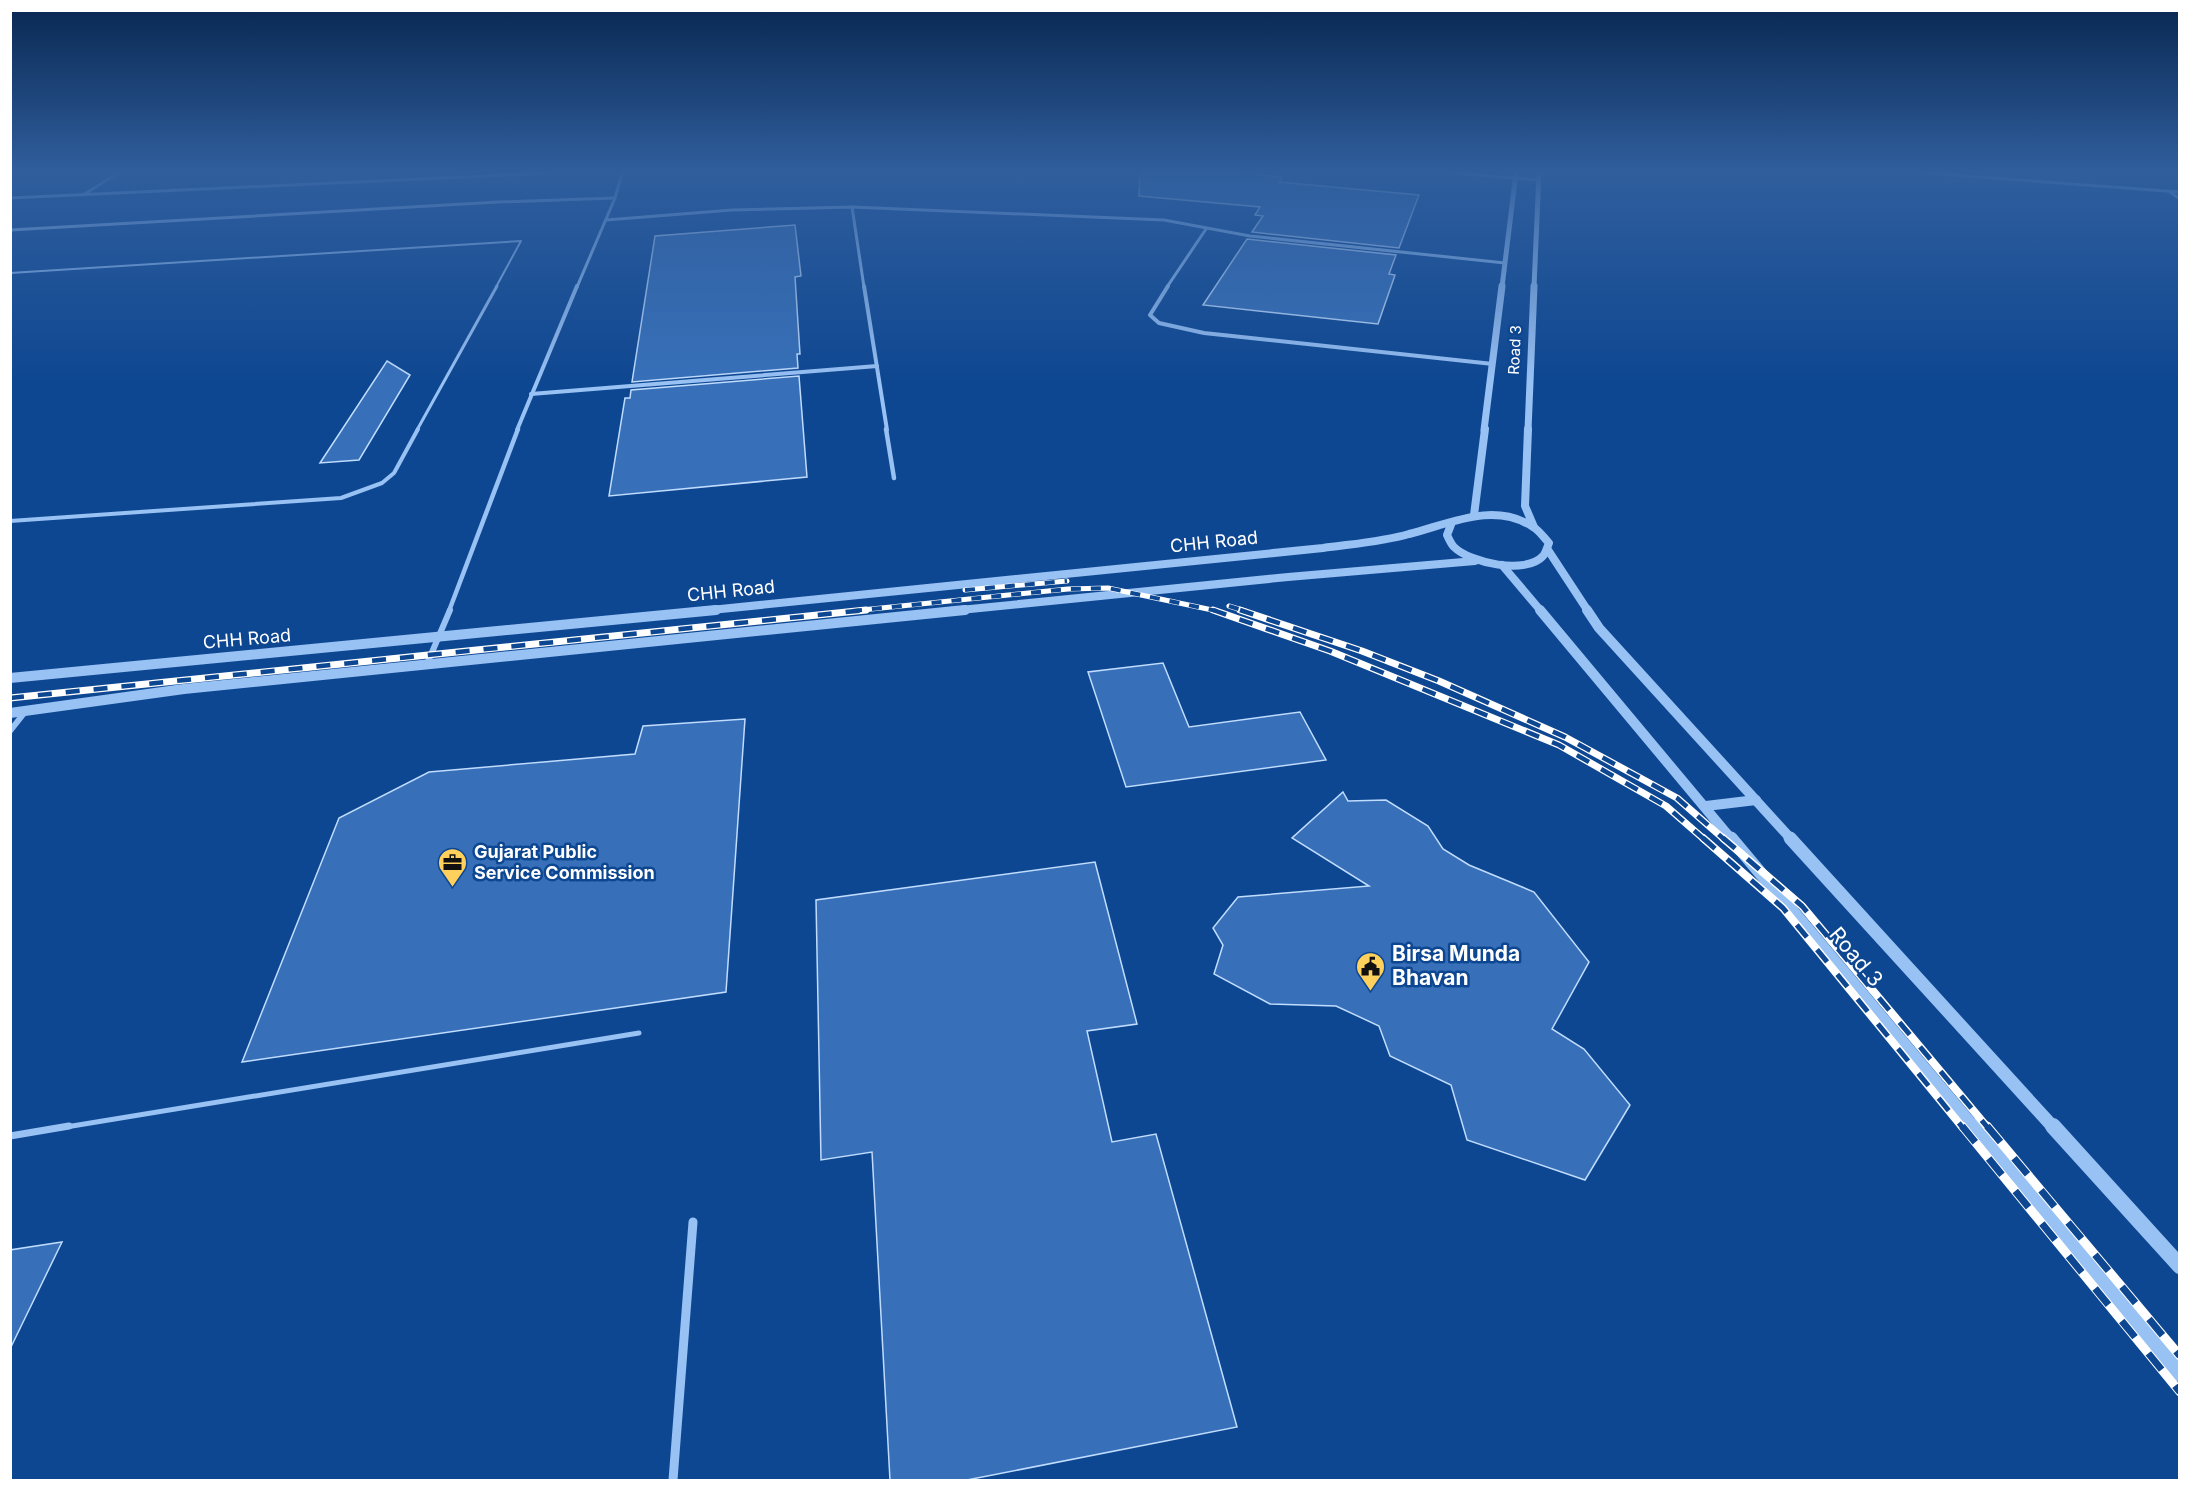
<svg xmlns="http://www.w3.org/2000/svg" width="2190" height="1491" viewBox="0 0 2190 1491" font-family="Inter,sans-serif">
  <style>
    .building { fill: #3770b9; stroke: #c0dcfe; stroke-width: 1.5 }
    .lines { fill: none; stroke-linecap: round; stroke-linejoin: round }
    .service-far4 { stroke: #98c1f4; stroke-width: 2 }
    .service-far3 { stroke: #98c1f4; stroke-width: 3 }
    .service-far2 { stroke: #98c1f4; stroke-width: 4 }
    .service-far1 { stroke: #98c1f4; stroke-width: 5 }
    .service { stroke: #98c1f4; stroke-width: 7 }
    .minor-far4 { stroke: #98c1f4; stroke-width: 3 }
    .minor-far3 { stroke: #98c1f4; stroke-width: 4 }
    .minor-far2 { stroke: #98c1f4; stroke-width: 4.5 }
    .minor-far1 { stroke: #98c1f4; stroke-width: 6 }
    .minor { stroke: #98c1f4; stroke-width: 9 }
    .tertiary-far5 { stroke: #98c1f4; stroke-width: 5 }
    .tertiary-far4 { stroke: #98c1f4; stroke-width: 7 }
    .tertiary-far3 { stroke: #98c1f4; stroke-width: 8 }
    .tertiary-far2 { stroke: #98c1f4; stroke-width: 10 }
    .tertiary-far1 { stroke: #98c1f4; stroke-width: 13 }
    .tertiary { stroke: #98c1f4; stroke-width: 16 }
    .rail-far3-casing { stroke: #fff; stroke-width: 5 }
    .rail-far2-casing { stroke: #fff; stroke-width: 7 }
    .rail-far1-casing { stroke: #fff; stroke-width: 8 }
    .rail-casing { stroke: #fff; stroke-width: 9 }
    .rail-far3 { stroke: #0e4791; stroke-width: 4; stroke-dasharray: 10; stroke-linecap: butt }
    .rail-far2 { stroke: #0e4791; stroke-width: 4.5; stroke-dasharray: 14; stroke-linecap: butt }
    .rail-far1 { stroke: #0e4791; stroke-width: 5; stroke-dasharray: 16; stroke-linecap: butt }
    .rail { stroke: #0e4791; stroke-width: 7; stroke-dasharray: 21; stroke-linecap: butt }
    .labels { text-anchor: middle; stroke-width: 5; stroke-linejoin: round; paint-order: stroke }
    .far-street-label { font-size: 15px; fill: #fff; stroke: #0e4791 }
    .street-label { font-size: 18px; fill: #fff; stroke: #0e4791 }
    .poi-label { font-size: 18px; font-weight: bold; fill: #fff; stroke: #0e4791; text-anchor: start }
    .near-poi-label { font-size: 21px; font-weight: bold; fill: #fff; stroke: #0e4791; text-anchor: start }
    .near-street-label { font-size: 21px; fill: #fff; stroke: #0e4791 }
  </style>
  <rect width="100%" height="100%" fill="#0e4791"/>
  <g class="building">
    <path d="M1140 173H1237L1282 177 1279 182 1419 195 1399 248 1252 232 1263 216 1255 215 1260 207 1139 196Z"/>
    <path d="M795 225 801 276 795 277 800 354H797L798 368 632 382 655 236Z"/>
    <path d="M1247 239 1396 255 1389 274 1395 275 1378 324 1203 305Z"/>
    <path d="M387 361 410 375 359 460 320 463Z"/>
    <path d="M799 376 807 477 609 496 625 398H630L631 390Z"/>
    <path d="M1163 663 1189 727 1300 712 1326 760 1126 787 1088 672Z"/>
    <path d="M745 719 726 992 242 1062 339 818 429 772 635 754 643 726Z"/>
    <path d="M1343 792 1348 801 1386 800 1428 826 1443 849 1469 865 1534 892 1589 962 1552 1029 1584 1049 1630 1105 1585 1180 1467 1140 1451 1085 1390 1056 1379 1026 1336 1006 1270 1004 1214 974 1223 945 1213 928 1238 897 1369 886 1292 838Z"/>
    <path d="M1095 862 1137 1024 1087 1031 1112 1142 1156 1134 1237 1427 967 1480H890L872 1152 821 1160 816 900Z"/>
    <path d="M62 1242 10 1349V1250Z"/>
  </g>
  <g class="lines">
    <path class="service-far4" d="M10 273 521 241 496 287"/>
    <path class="service-far3" d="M417 430 497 286"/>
    <path class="service-far2" d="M10 521 341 498 382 483 394 473 418 429"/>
    <path class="service-far1" d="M60 1128 639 1033"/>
    <path class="service" d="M10 1136 69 1126"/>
    <g class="minor-far4">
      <path d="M1454 173 1539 180"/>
      <path d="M1927 173 2180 192"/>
      <path d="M2170 192 2180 199"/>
      <path d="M83 195 118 173"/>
      <path d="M10 198 550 173"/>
      <path d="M852 207 864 287"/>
      <path d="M606 220 732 210 852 207 1164 220 1250 236 1505 263"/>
      <path d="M10 230 498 202 615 198"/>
      <path d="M577 287 615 198 622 173"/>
      <path d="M1167 287 1206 229"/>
    </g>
    <g class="minor-far3">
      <path d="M864 286 887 430"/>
      <path d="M1168 286 1150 315 1159 323 1204 333 1493 364"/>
      <path d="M531 394 877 366"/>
      <path d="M517 430 577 286"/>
    </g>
    <g class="minor-far2">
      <path d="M886 429 894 478"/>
      <path d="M449 611 518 429"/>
    </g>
    <g class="minor-far1">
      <path d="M427 664 450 610"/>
      <path d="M10 731 25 712"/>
    </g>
    <path class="minor" d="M673 1480 693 1222"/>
    <g class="tertiary-far5">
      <path d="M1502 287 1516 173"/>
      <path d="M1534 287 1539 173"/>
    </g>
    <g class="tertiary-far4">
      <path d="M1484 430 1502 286"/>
      <path d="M1528 430 1534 286"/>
    </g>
    <g class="tertiary-far3">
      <path d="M1528 429 1525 506 1534 527"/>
      <path d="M1474 515 1485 429"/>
      <path d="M1548 550 1588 611"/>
      <path d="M1502 565 1541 611"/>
      <path d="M701 611 1323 548C1351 544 1382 542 1409 534 1449 524 1494 501 1533 527 1539 530 1544 538 1549 543 1547 547 1546 553 1543 556 1526 575 1470 563 1454 547 1451 544 1449 539 1447 535L1452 522"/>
      <path d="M950 611 1288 577 1475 561"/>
    </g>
    <g class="tertiary-far2">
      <path d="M1540 610 1732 840"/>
      <path d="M1587 610 1599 628 1792 840"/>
      <path d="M10 678 716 610"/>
      <path d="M10 713 184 689 965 610"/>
      <path d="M1706 806 1756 800"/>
    </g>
    <g class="tertiary-far1">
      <path d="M1731 838 1974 1128"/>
      <path d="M1790 838 2054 1128"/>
    </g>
    <g class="tertiary">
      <path d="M1972 1126 2180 1374"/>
      <path d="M2053 1126 2180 1266"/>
    </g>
    <defs>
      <g id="rail-far3">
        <path d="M965 590 1067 581"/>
        <path d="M1229 606 1245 611"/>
        <path d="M852 611 1068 589 1108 588 1217 611"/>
      </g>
      <g id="rail-far2">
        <path d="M1213 610 1330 651 1559 745 1666 806 1705 840"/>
        <path d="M1240 610 1362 651 1439 681 1565 737 1677 798 1725 840"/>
        <path d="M10 698 866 610"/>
      </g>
      <g id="rail-far1">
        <path d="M1703 838 1783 908 1963 1128"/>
        <path d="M1723 838 1802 906 1988 1128"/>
      </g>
      <g id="rail">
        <path d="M1962 1126 2180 1392"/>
        <path d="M1987 1126 2180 1356"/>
      </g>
    </defs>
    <use href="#rail-far3" class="rail-far3-casing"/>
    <use href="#rail-far2" class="rail-far2-casing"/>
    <use href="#rail-far1" class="rail-far1-casing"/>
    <use href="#rail" class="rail-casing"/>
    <use href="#rail-far3" class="rail-far3"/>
    <use href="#rail-far2" class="rail-far2"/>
    <use href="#rail-far1" class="rail-far1"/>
    <use href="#rail" class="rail"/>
  </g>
  <linearGradient id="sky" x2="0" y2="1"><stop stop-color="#082750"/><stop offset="0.45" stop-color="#305e9d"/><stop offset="1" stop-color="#305e9d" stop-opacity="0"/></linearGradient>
  <rect width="2190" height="382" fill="url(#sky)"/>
  <defs>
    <symbol id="office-pin" viewBox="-11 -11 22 30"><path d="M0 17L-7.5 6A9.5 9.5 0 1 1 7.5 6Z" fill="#ffd05b" stroke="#0e4791"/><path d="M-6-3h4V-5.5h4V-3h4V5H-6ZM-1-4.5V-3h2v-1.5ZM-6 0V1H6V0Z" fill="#111"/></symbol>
    <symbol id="civic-pin" viewBox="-11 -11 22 30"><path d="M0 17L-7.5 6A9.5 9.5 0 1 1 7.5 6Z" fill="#ffd05b" stroke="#0e4791"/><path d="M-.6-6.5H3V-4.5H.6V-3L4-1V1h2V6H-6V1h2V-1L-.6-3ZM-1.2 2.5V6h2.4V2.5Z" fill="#111"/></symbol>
  </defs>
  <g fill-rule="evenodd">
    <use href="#office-pin" x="436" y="846" width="33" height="45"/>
    <use href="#civic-pin" x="1354" y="950" width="33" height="45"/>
  </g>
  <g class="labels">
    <g class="far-street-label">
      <text transform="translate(1515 350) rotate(-87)" y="5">Road 3</text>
    </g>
    <g class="street-label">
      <text transform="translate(1214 542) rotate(-6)" y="6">CHH Road</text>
      <text transform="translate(731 591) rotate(-6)" y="6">CHH Road</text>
      <text transform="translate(247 639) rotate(-5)" y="6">CHH Road</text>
    </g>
    <g class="poi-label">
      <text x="474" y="858">Gujarat Public<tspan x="474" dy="21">Service Commission</tspan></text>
    </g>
    <g class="near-poi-label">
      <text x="1392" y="961">Birsa Munda<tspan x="1392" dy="24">Bhavan</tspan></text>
    </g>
    <g class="near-street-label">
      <text transform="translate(1856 957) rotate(50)" y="7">Road 3</text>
    </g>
  </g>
  <rect width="2190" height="1491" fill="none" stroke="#ffffff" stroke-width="24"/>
</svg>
